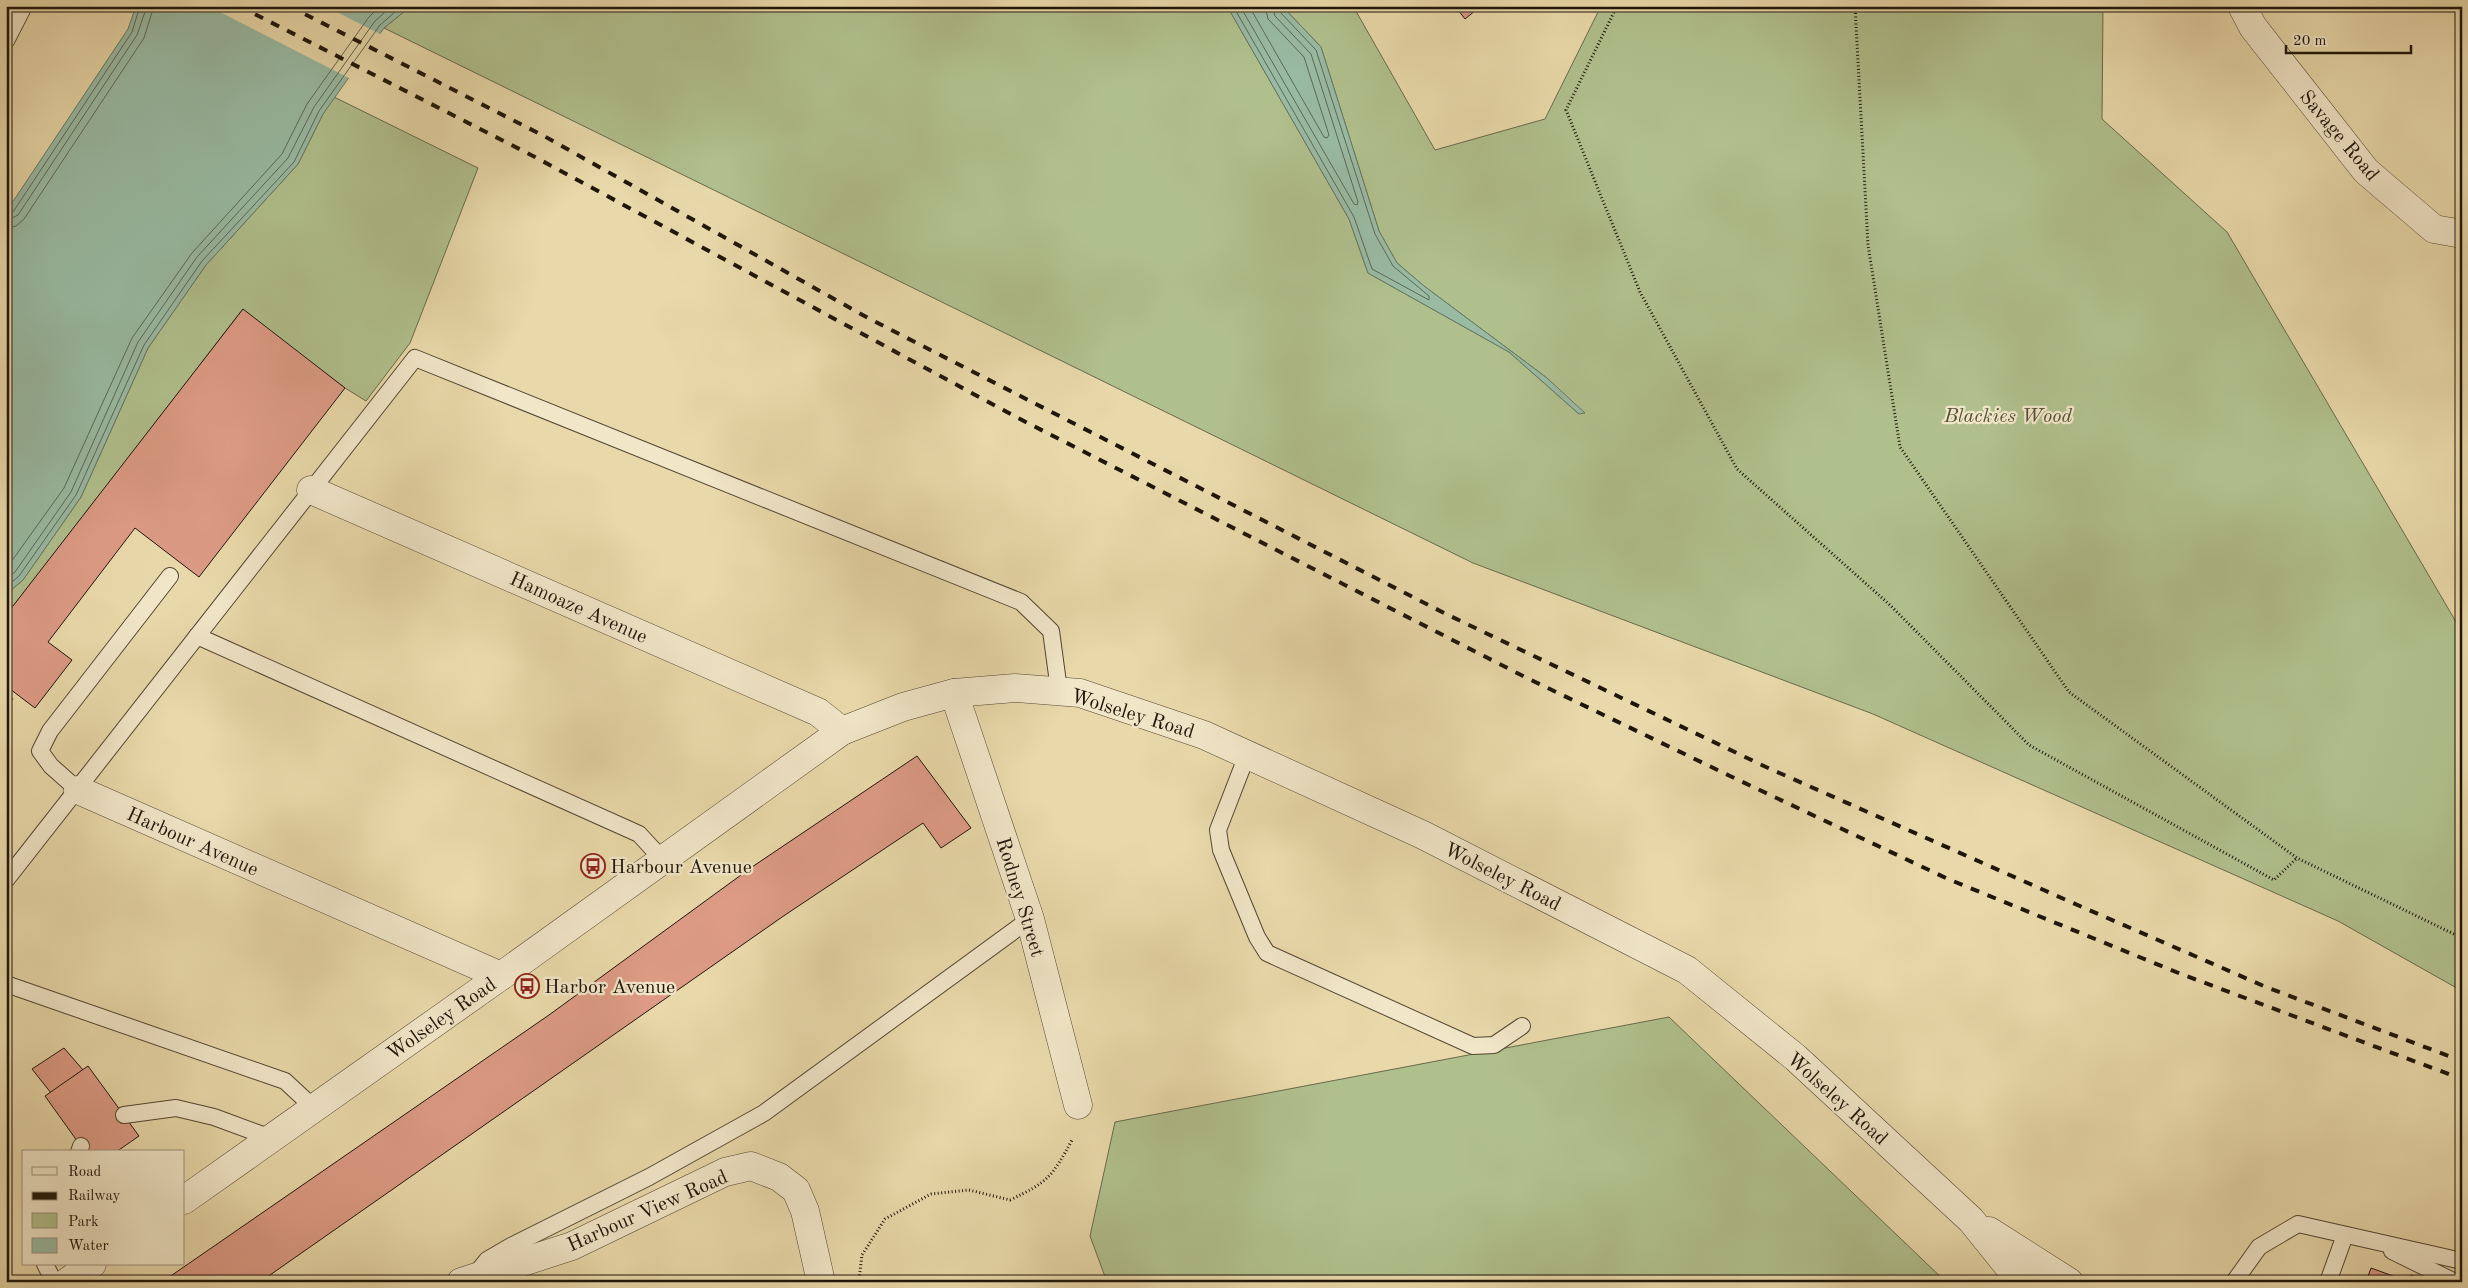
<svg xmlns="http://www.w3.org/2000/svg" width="2468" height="1288" viewBox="0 0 2468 1288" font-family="'Old Standard TT',serif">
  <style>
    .green { fill: #b0c08d; stroke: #686a4c }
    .water { fill: #99bba4; stroke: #687966 }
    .pier { fill: #e9d9aa }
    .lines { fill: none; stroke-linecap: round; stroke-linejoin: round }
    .shore { stroke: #5c6857; stroke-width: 1 }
    .building { fill: #dd9b85; stroke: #1f150a }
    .service-casing { stroke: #524632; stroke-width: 18 }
    .minor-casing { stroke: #524632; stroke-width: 29 }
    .tertiary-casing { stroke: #524632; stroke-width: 29 }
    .path { stroke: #1f150a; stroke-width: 3; stroke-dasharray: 1 2.5; stroke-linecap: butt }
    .service { stroke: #f1e6c8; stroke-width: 16 }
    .minor { stroke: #f1e6c8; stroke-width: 28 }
    .tertiary { stroke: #f1e6c8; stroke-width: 28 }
    .rail { stroke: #1f150a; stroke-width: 4; stroke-dasharray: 9 9; stroke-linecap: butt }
    .labels { text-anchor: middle; stroke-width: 4.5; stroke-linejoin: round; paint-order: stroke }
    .street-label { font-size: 20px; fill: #1f150a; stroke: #f1e6c8 }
    .park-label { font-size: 20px; font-style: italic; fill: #525138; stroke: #f1e6c8 }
    .poi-label { font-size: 20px; fill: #1f150a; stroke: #f1e6c8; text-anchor: start }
  </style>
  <rect width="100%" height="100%" fill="#e9d9aa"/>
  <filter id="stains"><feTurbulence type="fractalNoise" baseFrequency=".004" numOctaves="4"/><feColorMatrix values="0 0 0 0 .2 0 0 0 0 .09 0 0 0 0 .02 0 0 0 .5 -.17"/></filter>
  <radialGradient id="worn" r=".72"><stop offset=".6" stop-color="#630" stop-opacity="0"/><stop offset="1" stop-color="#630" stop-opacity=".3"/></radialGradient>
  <g class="green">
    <path d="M411 6H1227L1349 219 1368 273 1509 352 1579 414 1547 378 1424 286 1397 263 1379 231 1321 47 1282 6H1353L1435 150 1545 119 1601 6H2103L2102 119 2227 232 2462 632V991L2338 921 1873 714 1473 563 384 28Z"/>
    <path d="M334 97 478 168 410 343 366 401 345 388 242 310 7 616 6 594 23 580 81 497 148 348 206 265 298 164 323 114Z"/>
    <path d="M1669 1017 1946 1282H1107L1090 1236 1115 1122Z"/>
  </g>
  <g class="water">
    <path d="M136 6H411L384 28 323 114 298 164 206 265 148 348 81 497 23 580 6 594V212L128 29Z"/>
    <path d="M1227 6H1282L1321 47 1379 231 1397 263 1424 286 1547 378 1585 413 1579 414 1509 352 1368 273 1349 219Z"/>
  </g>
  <path class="pier" d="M208 6H325L382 35 351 79Z"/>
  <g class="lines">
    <g class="shore">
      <path d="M1233 6 1354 217 1372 269 1429 300V296L1393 266 1375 234 1316 50 1280 12 1278 6"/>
      <path d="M1240 6 1354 204 1357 205 1358 202 1311 54 1275 16 1272 6"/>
      <path d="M1249 6 1324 137 1327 138 1329 135 1304 57 1268 19 1265 6"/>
      <path d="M6 214 13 212 132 32 140 6"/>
      <path d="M6 221 18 215 137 35 147 6"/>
      <path d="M6 228 16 226 24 219 144 38 154 6"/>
      <path d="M6 569 64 488 132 338 192 253 282 154 307 104 369 17 380 6"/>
      <path d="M6 579 15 572 71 492 138 342 197 257 288 158 314 107 375 21 392 6"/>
      <path d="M6 587 19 576 76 495 144 345 202 261 294 162 319 111 380 25 402 6"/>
    </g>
  </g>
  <g class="building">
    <path d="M1455 6H1481L1465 19Z"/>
    <path d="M243 309 345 388 199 577 135 528 48 642 72 660 35 708 6 686V615Z"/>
    <path d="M6 694 13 699 6 707Z"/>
    <path d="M917 756 971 828 941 848 923 823 785 915 260 1282H162L549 1015 752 867Z"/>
    <path d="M64 1048 83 1070 51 1093 32 1069Z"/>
    <path d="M88 1066 139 1136 116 1152H85L45 1096Z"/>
    <path d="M2371 1268 2393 1276 2391 1282H2366Z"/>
    <path d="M2411 1275 2429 1282H2406Z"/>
  </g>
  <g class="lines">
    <defs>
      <g id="service">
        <path d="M6 41 24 6"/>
        <path d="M197 636 639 834 663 860"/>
        <path d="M1247 755 1218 830 1221 850 1257 937 1267 953 1473 1046 1494 1045 1522 1026"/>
        <path d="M78 790 51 766 40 751 50 731 170 576"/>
        <path d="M6 880 415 358 1021 602 1051 631 1059 690"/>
        <path d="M6 984 285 1081 314 1108"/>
        <path d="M124 1115 176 1108 214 1117 271 1138"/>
        <path d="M79 1152 81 1146"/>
        <path d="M2392 1251 2455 1282"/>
        <path d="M45 1264 54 1282"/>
        <path d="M475 1275 487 1260 511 1246 649 1177 764 1113 1030 919"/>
        <path d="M2234 1282 2259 1247 2298 1224 2462 1261"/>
        <path d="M2328 1282 2345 1235"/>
      </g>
      <g id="minor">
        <path d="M2242 6 2253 27 2366 171 2434 229 2462 234"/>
        <path d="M311 490 818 712 842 731"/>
        <path d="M954 693 1030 919 1078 1105"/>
        <path d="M78 790 501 976"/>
        <path d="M461 1282 572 1246 725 1172 751 1166 779 1177 796 1190 805 1211 821 1282"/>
      </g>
      <g id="tertiary">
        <path d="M184 1200 501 976 842 731 903 707 954 693 1015 688 1080 693 1204 735 1423 835 1687 970 1796 1058 1971 1220 2021 1282"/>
        <path d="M1989 1231 2069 1282"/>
        <path d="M67 1282 92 1264"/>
      </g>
    </defs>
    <use href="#service" class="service-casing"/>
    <use href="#minor" class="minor-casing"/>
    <use href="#tertiary" class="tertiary-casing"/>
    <g class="path">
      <path d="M1617 6 1566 110 1640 292 1737 469 1890 605 2029 745 2274 880 2297 858"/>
      <path d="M1855 6 1868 245 1900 447 2069 692 2297 858 2462 938"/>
      <path d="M859 1279 862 1255 885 1219 931 1194 969 1190 1010 1200C1048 1182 1052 1177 1072 1140"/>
    </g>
    <use href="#service" class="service"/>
    <use href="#minor" class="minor"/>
    <use href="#tertiary" class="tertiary"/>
    <g class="rail">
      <path d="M239 6 535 157 1018 418 1525 677 1730 776 1948 879 2181 974 2462 1079"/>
      <path d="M289 6 544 136 868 318 1446 614 1766 767 2073 903 2266 987 2462 1061"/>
    </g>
  </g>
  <defs>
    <symbol id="bus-ring" viewBox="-11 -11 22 22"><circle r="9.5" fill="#f1e6c8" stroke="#8f2418" stroke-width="1.5"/><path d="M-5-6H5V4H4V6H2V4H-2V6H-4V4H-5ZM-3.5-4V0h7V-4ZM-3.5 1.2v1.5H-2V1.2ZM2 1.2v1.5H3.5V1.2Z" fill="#8f2418"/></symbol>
  </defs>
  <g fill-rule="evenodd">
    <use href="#bus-ring" x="579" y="852" width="28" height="28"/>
    <use href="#bus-ring" x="513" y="972" width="28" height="28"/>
  </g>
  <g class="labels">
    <g class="street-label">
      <text transform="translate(2340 135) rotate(50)" y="7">Savage Road</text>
      <text transform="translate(579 607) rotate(24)" y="7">Hamoaze Avenue</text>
      <text transform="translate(1133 713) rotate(17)" y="7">Wolseley Road</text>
      <text transform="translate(193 841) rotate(24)" y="7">Harbour Avenue</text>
      <text transform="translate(1503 876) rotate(27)" y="7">Wolseley Road</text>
      <text transform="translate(1021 897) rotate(73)" y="7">Rodney Street</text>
      <text transform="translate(441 1018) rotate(-35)" y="7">Wolseley Road</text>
      <text transform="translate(1838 1098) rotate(42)" y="7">Wolseley Road</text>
      <text transform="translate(647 1210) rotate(-24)" y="7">Harbour View Road</text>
    </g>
    <g class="park-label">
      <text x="2008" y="422">Blackies Wood</text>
    </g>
    <g class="poi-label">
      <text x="610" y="873">Harbour Avenue</text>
      <text x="544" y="993">Harbor Avenue</text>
    </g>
  </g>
  <rect width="2468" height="1288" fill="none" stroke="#e9d9aa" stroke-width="25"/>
  <rect x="8" y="8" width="2453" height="1273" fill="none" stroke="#1f150a" stroke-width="2.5"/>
  <rect x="12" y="12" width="2443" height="1263" fill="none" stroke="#1f150a"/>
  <rect x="22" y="1150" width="162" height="115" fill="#f1e6c8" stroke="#9d927c"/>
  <rect x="32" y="1167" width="25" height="8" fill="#f1e6c8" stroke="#9d927c"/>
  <text x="68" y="1176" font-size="15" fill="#1f150a">Road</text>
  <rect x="32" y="1192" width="25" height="8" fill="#1f150a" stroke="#9d927c"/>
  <text x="68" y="1200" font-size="15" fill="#1f150a">Railway</text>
  <rect x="32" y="1213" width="25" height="15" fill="#b0c08d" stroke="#9d927c"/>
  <text x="68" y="1226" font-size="15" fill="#1f150a">Park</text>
  <rect x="32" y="1238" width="25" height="15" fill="#99bba4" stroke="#9d927c"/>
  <text x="68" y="1250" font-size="15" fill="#1f150a">Water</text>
  <path d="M2286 45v8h125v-8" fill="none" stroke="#1f150a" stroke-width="2.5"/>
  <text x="2293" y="45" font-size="15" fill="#1f150a" stroke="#f1e6c8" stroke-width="4" paint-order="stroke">20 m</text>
  <rect width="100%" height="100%" filter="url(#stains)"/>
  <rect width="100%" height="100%" fill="url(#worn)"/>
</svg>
